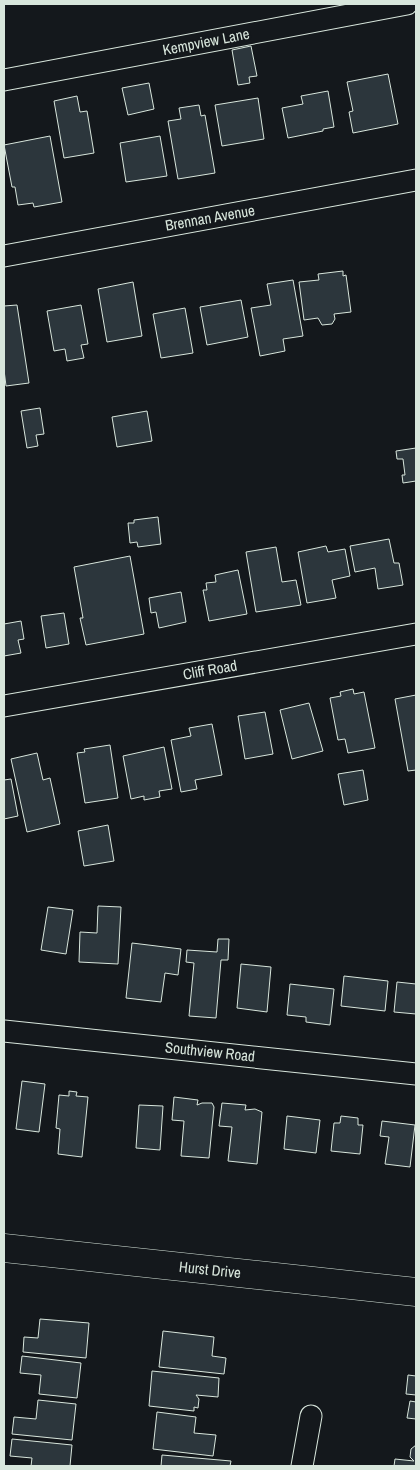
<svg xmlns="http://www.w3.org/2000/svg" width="420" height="1470" viewBox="0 0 420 1470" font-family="'Archivo Narrow',sans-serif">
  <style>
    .building { fill: #2c363c; stroke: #d8e6dc }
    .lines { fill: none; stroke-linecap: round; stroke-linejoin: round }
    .street-casing { stroke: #d8e6dc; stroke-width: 23 }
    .secondary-casing { stroke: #d8e6dc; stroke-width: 29 }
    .street { stroke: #14181c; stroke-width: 21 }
    .secondary { stroke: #14181c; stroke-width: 28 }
    .labels { text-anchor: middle; stroke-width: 4; stroke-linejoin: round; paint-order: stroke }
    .street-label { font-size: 15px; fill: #d8e6dc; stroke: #14181c }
  </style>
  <rect width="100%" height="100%" fill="#14181c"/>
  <g class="building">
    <path d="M251 46 257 76 249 77 250 83 238 85 232 50Z"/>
    <path d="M388 74 398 124 353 133 349 112 353 111 347 82Z"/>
    <path d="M149 83 154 109 128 115 122 88Z"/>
    <path d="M328 91 334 127 323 129V131L288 138 282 108 303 104 301 96Z"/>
    <path d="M77 96 80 112 87 111 94 153 64 158 54 101Z"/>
    <path d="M258 98 264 139 222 146 215 105Z"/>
    <path d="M199 105 201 116 205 115 215 173 178 179 168 121 181 119 179 108Z"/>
    <path d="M50 136 62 202 34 207 33 203 18 205 15 187H12L4 145Z"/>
    <path d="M160 136 167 176 126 182 120 143Z"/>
    <path d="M343 271V276L346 275 351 312 334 314 335 319 332 324 322 325 318 318 304 320 299 282 319 280 318 274Z"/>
    <path d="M293 280 303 336 283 339 285 351 260 356 251 308 271 305 267 284Z"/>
    <path d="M133 282 142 336 107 342 98 289Z"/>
    <path d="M241 300 248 337 207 345 200 307Z"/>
    <path d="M17 305 29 383 6 386 4 370V306Z"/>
    <path d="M81 305 88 344 81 345 84 358 67 361 65 349 54 351 47 311Z"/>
    <path d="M185 308 193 353 161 358 153 314Z"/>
    <path d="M40 408 44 434 36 435 38 446 27 448 21 411Z"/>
    <path d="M147 411 152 441 117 447 112 417Z"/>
    <path d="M416 448V481L403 483 402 475H405L403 459H397L396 451Z"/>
    <path d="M158 517 161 544 138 547 137 542 130 543 128 523H134V520Z"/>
    <path d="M389 539 394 563H399L403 585 378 589 375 568 355 572 350 546Z"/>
    <path d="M326 546 328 552 345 549 350 576 332 580 336 598 307 603 298 552Z"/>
    <path d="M276 547 282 582 296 580 301 605 256 612 246 552Z"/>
    <path d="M130 556 144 634 86 645 80 618H83L74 567Z"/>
    <path d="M238 570 247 614 209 621 203 590H207L206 583 216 582 215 575Z"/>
    <path d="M181 592 186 622 159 628 156 612 151 613 149 598Z"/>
    <path d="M64 613 69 644 46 648 41 616Z"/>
    <path d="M21 621 24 639 18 640 21 653 4 656V624Z"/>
    <path d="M353 689 354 694 364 692 375 748 348 753 345 739 338 740 330 698 341 696 340 692Z"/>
    <path d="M416 695V770L408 771 395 699Z"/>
    <path d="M309 703 323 751 292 759 280 710Z"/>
    <path d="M265 712 273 754 245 759 238 716Z"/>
    <path d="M212 724 222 775 195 780 197 789 181 792 171 740 191 736 189 728Z"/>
    <path d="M110 745 118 798 85 803 77 753 85 752 84 749Z"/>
    <path d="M164 747 172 789 159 791 160 797 144 800V796L131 799 123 756Z"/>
    <path d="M37 753 43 780 50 778 60 824 27 832 11 759Z"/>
    <path d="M363 770 368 800 344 805 338 774Z"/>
    <path d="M11 779 18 816 4 819V780Z"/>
    <path d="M108 825 114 861 84 866 78 831Z"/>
    <path d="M98 906 121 907 118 964 79 962 80 932 97 933Z"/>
    <path d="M48 907 73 910 66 954 41 950Z"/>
    <path d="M218 939H229L228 960H221L216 1018 189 1016 194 963 186 962 187 950 217 952Z"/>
    <path d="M132 943 181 949 178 975 165 973 161 1002 126 998Z"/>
    <path d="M241 964 271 967 267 1012 237 1008Z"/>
    <path d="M344 976 388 981 385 1011 341 1006Z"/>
    <path d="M397 982 416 984V1014L394 1012Z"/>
    <path d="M290 984 334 989 330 1025 306 1022V1017L287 1015Z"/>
    <path d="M22 1081 45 1084 39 1132 16 1129Z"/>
    <path d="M69 1091 77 1092 76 1096 88 1097 82 1157 58 1154 60 1129 56 1128 59 1095 69 1096Z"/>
    <path d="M174 1097 198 1100 197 1105 202 1103H212L214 1107 209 1158 181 1156 184 1121 172 1120Z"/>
    <path d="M222 1103 246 1105 245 1110 255 1109 262 1112 257 1164 228 1161 232 1127 219 1126Z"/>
    <path d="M139 1105 163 1106 160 1150 136 1148Z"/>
    <path d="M287 1116 320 1120 316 1153 284 1149Z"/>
    <path d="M341 1116 358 1118V1125H363L360 1154 331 1151 334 1123H340Z"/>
    <path d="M382 1121 415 1125 410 1167 385 1164 389 1137 380 1136Z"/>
    <path d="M40 1319 89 1323 86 1358 23 1352 24 1337 38 1338Z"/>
    <path d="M163 1331 214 1337 212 1356 226 1358 224 1374 159 1367Z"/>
    <path d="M22 1356 81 1363 77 1398 39 1394 41 1375 20 1373Z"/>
    <path d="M152 1371 219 1378 218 1397 196 1395 199 1399 198 1408 194 1407V1411L149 1406Z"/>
    <path d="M408 1375 416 1376V1395L406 1394Z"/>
    <path d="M38 1400 76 1404 72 1440 12 1434 14 1417 36 1419Z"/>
    <path d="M410 1401 416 1402V1419L407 1418Z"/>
    <path d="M157 1412 196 1417 194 1433 216 1435 213 1456 153 1449Z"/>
    <path d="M12 1439 72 1445 70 1466H31L32 1458 10 1456Z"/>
    <path d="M416 1445V1466H394L395 1459 414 1461 410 1457 411 1449Z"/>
    <path d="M162 1455 231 1461 230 1466H161Z"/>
  </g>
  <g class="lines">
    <defs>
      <g id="street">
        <path d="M4 80 407 4"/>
        <path d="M4 256 416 180"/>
        <path d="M4 706 416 634"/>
        <path d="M4 1031 416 1074"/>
        <path d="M302 1466 311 1416"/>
      </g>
      <path id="secondary" d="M4 1248 416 1292"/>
    </defs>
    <use href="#street" class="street-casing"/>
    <use href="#secondary" class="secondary-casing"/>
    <use href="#street" class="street"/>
    <use href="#secondary" class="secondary"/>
  </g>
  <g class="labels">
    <g class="street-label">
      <text transform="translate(206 42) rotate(-11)" y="5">Kempview Lane</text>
      <text transform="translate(210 218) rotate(-10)" y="5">Brennan Avenue</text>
      <text transform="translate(210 670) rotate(-10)" y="5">Cliff Road</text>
      <text transform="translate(210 1052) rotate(6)" y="5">Southview Road</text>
      <text transform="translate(210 1270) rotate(6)" y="5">Hurst Drive</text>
    </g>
  </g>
  <rect width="420" height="1470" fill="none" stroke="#d8e6dc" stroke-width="10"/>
</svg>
